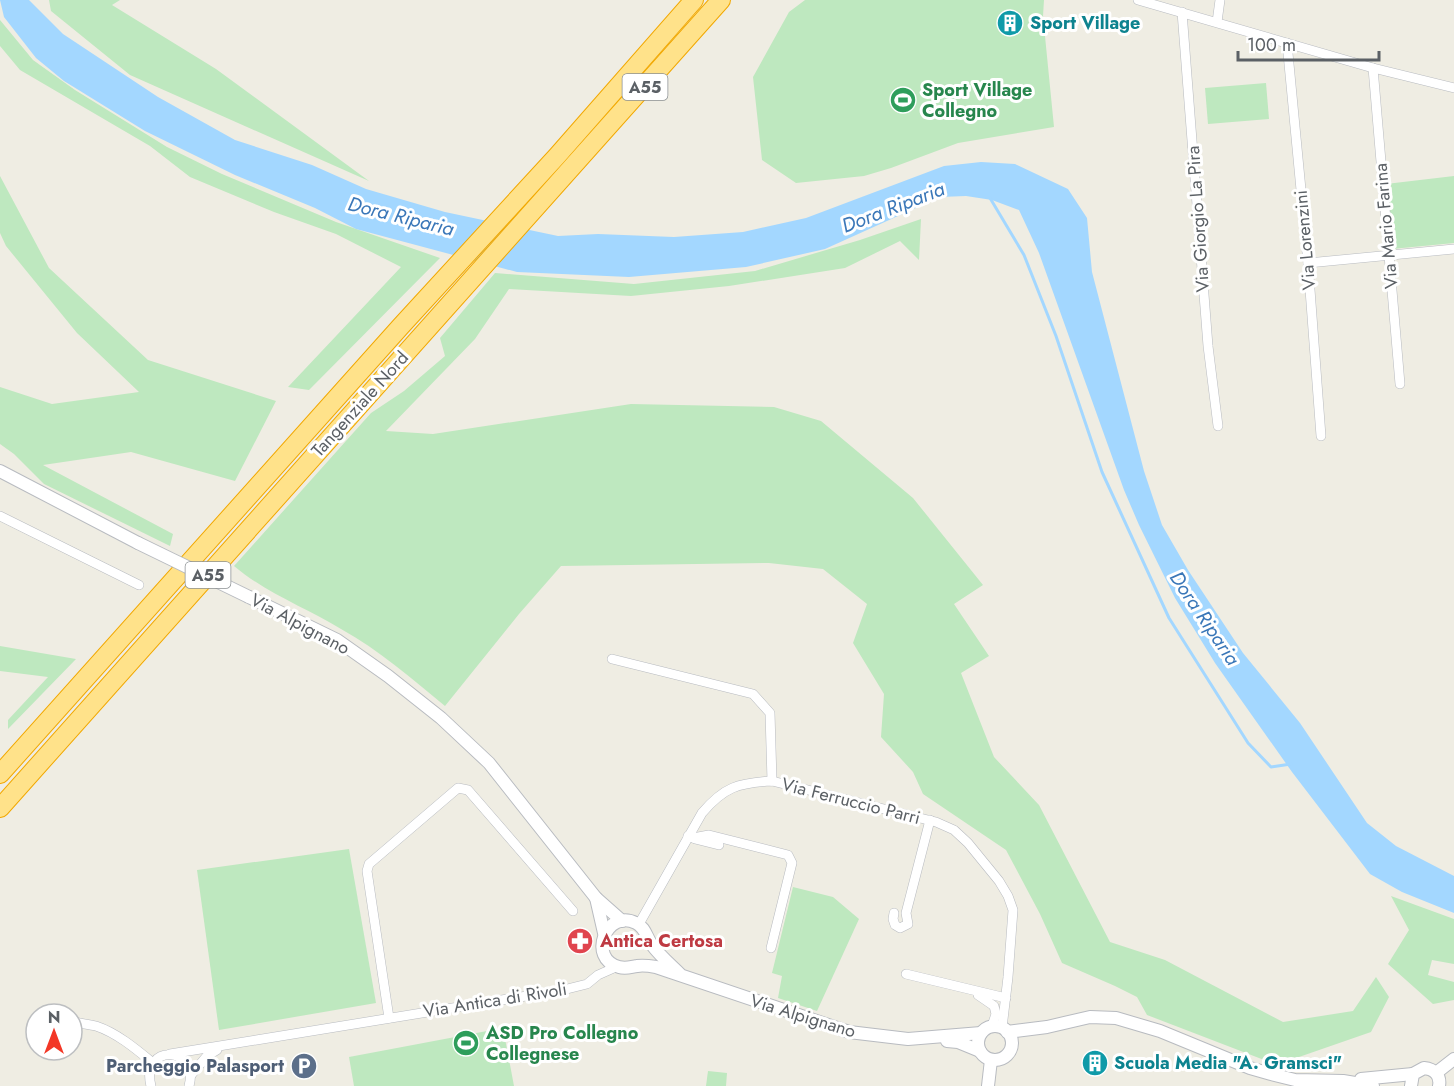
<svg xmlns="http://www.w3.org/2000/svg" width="1454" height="1086" viewBox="0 0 1454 1086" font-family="Jost,sans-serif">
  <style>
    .green { fill: #bee8bf }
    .water { fill: #a3d7ff }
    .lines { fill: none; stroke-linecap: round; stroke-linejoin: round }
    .stream { stroke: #a3d7ff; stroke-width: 3 }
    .minor-casing { stroke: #b8bbc0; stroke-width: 10 }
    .tertiary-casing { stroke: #b8bbc0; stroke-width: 14 }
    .motorway-casing { stroke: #f2a800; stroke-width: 20 }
    .minor { stroke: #fff; stroke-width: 9 }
    .tertiary { stroke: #fff; stroke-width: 12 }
    .motorway { stroke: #ffe28a; stroke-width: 18 }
    .tertiary-bridge-casing { stroke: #b8bbc0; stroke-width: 14; stroke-linecap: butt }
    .tertiary-bridge { stroke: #fff; stroke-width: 12 }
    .labels { text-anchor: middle; stroke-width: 6; stroke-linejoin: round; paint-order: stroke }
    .shield { fill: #fff; stroke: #8c9093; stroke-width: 1.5 }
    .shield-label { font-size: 16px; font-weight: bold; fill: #5b6065 }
    .culture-label { font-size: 18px; font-weight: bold; fill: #0d838f; stroke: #fff; text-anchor: start }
    .leisure-label { font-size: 18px; font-weight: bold; fill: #27864d; stroke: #fff; text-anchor: start }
    .street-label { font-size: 18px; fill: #5b6065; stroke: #fff }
    .health-label { font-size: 18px; font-weight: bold; fill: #be3a42; stroke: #fff; text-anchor: start }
    .service-label { font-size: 18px; font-weight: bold; fill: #4e5e75; stroke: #fff; text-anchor: end }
    .water-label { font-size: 20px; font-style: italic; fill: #3a77b8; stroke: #fff }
  </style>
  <rect width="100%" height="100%" fill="#efede3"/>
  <g class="green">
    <path d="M49 0H120L112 5 216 69 369 181 130 75 51 11Z"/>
    <path d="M805 0H1044L1043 16 1054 127 958 143 891 168 864 176 796 183 762 160 753 77 789 12Z"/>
    <path d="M0 20 33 60 75 90 167 147 222 174 336 222 440 258 309 390 288 387 401 267 336 234 274 212 190 177 150 146 20 70 0 46Z"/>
    <path d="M1266 83 1269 119 1208 124 1205 88Z"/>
    <path d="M0 176 49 268 148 360 276 401 235 481 131 452 43 465 173 534 170 546 44 484 14 454 0 444V387L52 404 139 392 77 333 6 246 0 233Z"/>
    <path d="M1454 176V243L1392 249 1386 184Z"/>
    <path d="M921 219 919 260 900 241 845 268 729 286 631 296 509 289 475 339 386 431 433 434 631 404 774 407 821 421 913 498 983 585 954 604 989 656 961 673 994 757 1039 805 1110 942 1165 960 1283 1022 1353 1011 1376 977 1389 997 1371 1032 1299 1057 1280 1066 1147 1015 1137 997 1115 986 1062 963 1040 914 1006 850 923 794 913 772 881 737 884 694 853 643 867 604 823 569 769 563 561 566 519 614 445 706C412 679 379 650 341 629 306 608 266 593 234 566L371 413 404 391 445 356 440 338 495 273 634 284 755 271 860 240Z"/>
    <path d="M0 646 76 659 8 729V720L48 677 0 671Z"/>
    <path d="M349 849 376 1003 219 1030 197 870Z"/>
    <path d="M793 887 833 897 859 919 817 1011 778 998 782 976 772 973Z"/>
    <path d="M1391 896 1454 919V964L1432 960 1428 975 1454 982V1000L1433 1004 1388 964 1409 930Z"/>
    <path d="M503 1028 514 1086H354L349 1057Z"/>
    <path d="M708 1071 727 1073 726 1086H706Z"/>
  </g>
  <path class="water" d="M0 0H29L63 34 158 97 235 140 312 165 366 189 445 212 558 236 598 234 674 237 743 232 806 218 944 166 981 162 1015 164 1068 189 1087 218 1092 272 1144 471 1162 525 1188 570 1243 653 1300 723 1367 823 1396 846 1454 876V913L1402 892 1370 874 1292 772 1215 663 1175 598 1139 525 1124 490 1039 253 1019 210 992 200 966 196 940 197 825 249 746 267 629 277 517 272 356 229 315 208 235 175 145 131 64 81 36 58 4 17Z"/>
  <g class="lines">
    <path class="stream" d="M990 198 1024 255 1056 336 1102 472 1169 618 1248 743 1271 767 1291 764"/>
    <defs>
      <g id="minor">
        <path d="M1138 0 1373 68 1454 88"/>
        <path d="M1182 12 1208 346 1218 426"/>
        <path d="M1217 22 1220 0"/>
        <path d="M1287 43 1308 263 1321 436"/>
        <path d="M1373 68 1400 384"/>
        <path d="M1308 263 1454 249"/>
        <path d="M0 516 139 585"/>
        <path d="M612 659 753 694 770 713 772 781"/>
        <path d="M688 836 693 838 709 835 788 855 792 863 771 948"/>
        <path d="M695 839 719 845"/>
        <path d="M894 913 893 919 895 925 900 928 908 924 906 913 930 820"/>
        <path d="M639 924 702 813C724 787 738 783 772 781L936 822 954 830 968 843 999 881 1008 896 1013 910 1008 977 1002 1028"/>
        <path d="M906 974 1006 998"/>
        <path d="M978 995 994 1006 996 1014 992 1026"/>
        <path d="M389 1018 367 871 369 864 458 788 468 790 573 911"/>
        <path d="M72 1021C80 1024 88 1024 96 1026 117 1033 136 1049 153 1063"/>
        <path d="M170 1054 563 990 587 984 598 975 616 967"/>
        <path d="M191 1075 207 1056 217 1050"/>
        <path d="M151 1086C140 1043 200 1046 189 1086"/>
      </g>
      <g id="tertiary">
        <path d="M0 471 138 543"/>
        <path d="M249 597 337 640 388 676 441 718 489 763 596 898 622 921"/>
        <path d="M596 898 604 933"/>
        <path d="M681 975C671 965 660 956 652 945 646 937 646 928 636 923 606 908 587 959 619 967 626 969 630 967 637 966 643 965 650 966 656 967L849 1032 908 1039 981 1033"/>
        <circle cx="995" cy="1043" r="17"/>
        <path d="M1007 1032 1047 1027 1090 1017 1116 1018 1160 1031 1250 1068 1271 1074 1295 1080 1343 1081 1373 1086"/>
        <path d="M947 1041 958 1042 980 1051"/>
        <path d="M1436 1073 1454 1059"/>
        <path d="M1361 1079 1413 1074"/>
        <path d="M988 1086 991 1060"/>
        <path d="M1411 1086 1413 1074 1424 1068C1434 1069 1441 1075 1439 1086"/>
      </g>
      <g id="motorway">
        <path d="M0 774 401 326 557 156 694 0"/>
        <path d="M0 808 721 0"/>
      </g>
    </defs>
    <use href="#minor" class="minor-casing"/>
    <use href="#tertiary" class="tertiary-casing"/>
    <use href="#motorway" class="motorway-casing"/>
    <use href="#minor" class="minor"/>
    <use href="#tertiary" class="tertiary"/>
    <use href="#motorway" class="motorway"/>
    <defs>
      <path id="tertiary-bridge" d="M138 543 249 597"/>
    </defs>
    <use href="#tertiary-bridge" class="tertiary-bridge-casing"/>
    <use href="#tertiary-bridge" class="tertiary-bridge"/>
  </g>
  <defs>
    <symbol id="building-disc" viewBox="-11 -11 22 22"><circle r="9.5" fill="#0f9aa8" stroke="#fff"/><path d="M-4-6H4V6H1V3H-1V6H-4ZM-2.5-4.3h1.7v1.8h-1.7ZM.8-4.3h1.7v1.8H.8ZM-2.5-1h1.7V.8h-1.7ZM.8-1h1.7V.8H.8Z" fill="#fff"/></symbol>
    <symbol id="stadium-disc" viewBox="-11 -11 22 22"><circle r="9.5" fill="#2e9e5b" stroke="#fff"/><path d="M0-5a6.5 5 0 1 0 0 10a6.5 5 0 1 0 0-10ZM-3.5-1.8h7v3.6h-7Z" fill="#fff"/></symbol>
    <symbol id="pharmacy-disc" viewBox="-11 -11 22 22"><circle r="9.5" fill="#e0444e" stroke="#fff"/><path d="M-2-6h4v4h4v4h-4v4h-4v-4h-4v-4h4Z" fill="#fff"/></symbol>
    <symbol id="parking-disc" viewBox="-11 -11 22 22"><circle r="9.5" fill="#5c6f8a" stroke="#fff"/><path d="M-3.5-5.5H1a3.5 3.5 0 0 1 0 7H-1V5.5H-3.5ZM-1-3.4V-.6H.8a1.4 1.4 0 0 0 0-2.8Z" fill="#fff"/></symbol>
  </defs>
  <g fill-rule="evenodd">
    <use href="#building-disc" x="995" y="8" width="30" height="30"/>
    <use href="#stadium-disc" x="888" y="85" width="30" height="30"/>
    <use href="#pharmacy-disc" x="565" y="926" width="30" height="30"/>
    <use href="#stadium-disc" x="451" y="1028" width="30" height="30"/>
    <use href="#building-disc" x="1080" y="1048" width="30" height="30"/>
    <use href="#parking-disc" x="289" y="1051" width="30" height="30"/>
  </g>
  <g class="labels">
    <g class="shield">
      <rect x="622.5" y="74" width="45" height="26" rx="4.5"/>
      <rect x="185.5" y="562" width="45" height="26" rx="4.5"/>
    </g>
    <g class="shield-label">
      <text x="645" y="93">A55</text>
      <text x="208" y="581">A55</text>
    </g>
    <g class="culture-label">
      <text x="1030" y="29">Sport Village</text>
      <text x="1114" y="1069">Scuola Media "A. Gramsci"</text>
    </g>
    <g class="leisure-label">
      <text x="922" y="96">Sport Village<tspan x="922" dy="21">Collegno</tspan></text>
      <text x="486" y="1039">ASD Pro Collegno<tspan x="486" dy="21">Collegnese</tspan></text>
    </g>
    <g class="street-label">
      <text transform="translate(1198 219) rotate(-94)" y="6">Via Giorgio La Pira</text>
      <text transform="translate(1386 226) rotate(-95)" y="6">Via Mario Farina</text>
      <text transform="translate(1305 240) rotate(-95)" y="6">Via Lorenzini</text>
      <text transform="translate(360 404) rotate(-48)" y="6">Tangenziale Nord</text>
      <text transform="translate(300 624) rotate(28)" y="6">Via Alpignano</text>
      <text transform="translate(851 801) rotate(14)" y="6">Via Ferruccio Parri</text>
      <text transform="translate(495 1000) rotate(-9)" y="6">Via Antica di Rivoli</text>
      <text transform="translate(803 1016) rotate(17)" y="6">Via Alpignano</text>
    </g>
    <g class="health-label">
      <text x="600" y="947">Antica Certosa</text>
    </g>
    <g class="service-label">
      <text x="284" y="1072">Parcheggio Palasport</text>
    </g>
    <g class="water-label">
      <text transform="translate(893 207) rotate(-21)" y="7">Dora Riparia</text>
      <text transform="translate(401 216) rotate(14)" y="7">Dora Riparia</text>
      <text transform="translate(1205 618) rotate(56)" y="7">Dora Riparia</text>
    </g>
  </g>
  <g transform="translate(54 1032)"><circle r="28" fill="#ffffff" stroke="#bdbfc1" stroke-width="1.5"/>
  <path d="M0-4.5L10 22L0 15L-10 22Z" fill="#f33726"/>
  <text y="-9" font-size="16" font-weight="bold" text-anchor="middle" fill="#5b6065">N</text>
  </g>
  <path d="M1238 51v9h141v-9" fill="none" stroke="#5b6065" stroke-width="3"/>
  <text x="1247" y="51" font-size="18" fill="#5b6065" stroke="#ffffff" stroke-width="4.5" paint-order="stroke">100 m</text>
</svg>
